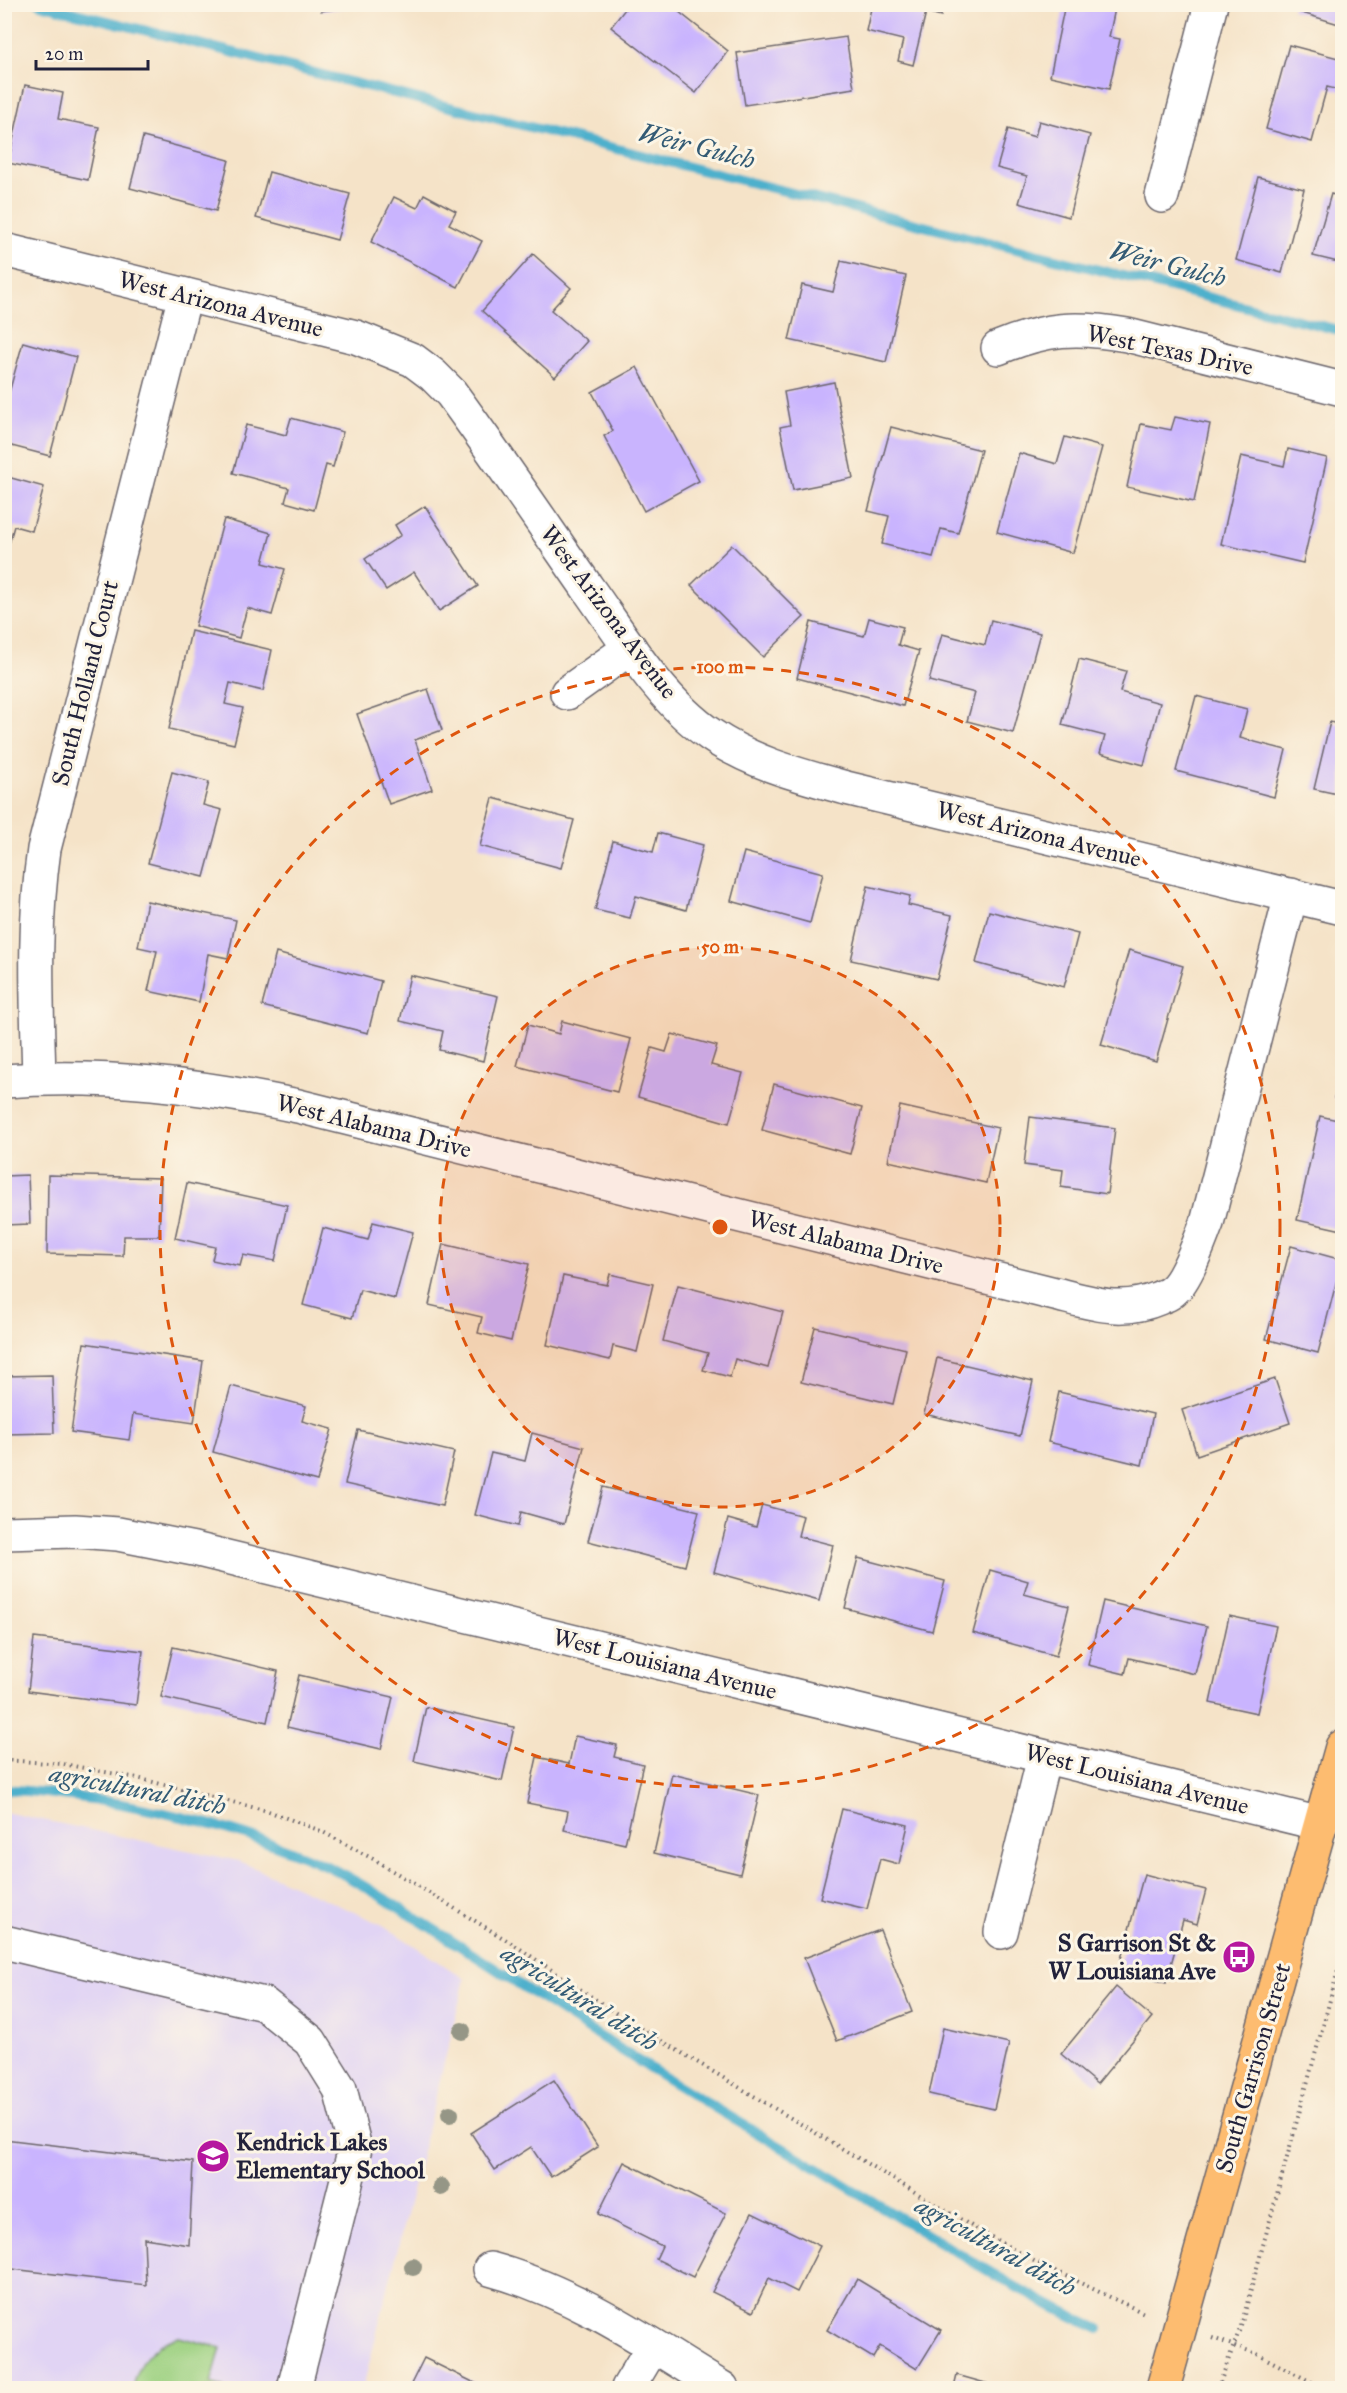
<svg xmlns="http://www.w3.org/2000/svg" width="1347" height="2393" viewBox="0 0 1347 2393" font-family="'IM FELL Great Primer',serif">
  <style>
    .built { fill: #e1d4f4 }
    .green { fill: #9ed182; stroke: #607a5e; stroke-width: 1.5 }
    .lines { fill: none; stroke-linecap: round; stroke-linejoin: round }
    .stream { stroke: #4db0cc; stroke-width: 10 }
    .building { fill: #c9b4fe }
    .minor-casing { stroke: #6c666c; stroke-width: 36 }
    .major-casing { stroke: #6c666c; stroke-width: 36 }
    .path { stroke: #6c666c; stroke-width: 4; stroke-dasharray: 1.5 4.5; stroke-linecap: butt }
    .minor { stroke: #fff; stroke-width: 33 }
    .major { stroke: #fdbc70; stroke-width: 33 }
    .tree { fill: #959686 }
    .ring { fill: none; stroke: #de560e; stroke-width: 3; stroke-dasharray: 10 8 }
    .labels { text-anchor: middle; stroke-width: 6; stroke-linejoin: round; paint-order: stroke }
    .street-label { font-size: 24px; fill: #22223b; stroke: #fcf5e5 }
    .poi-label { font-size: 24px; font-weight: bold; fill: #22223b; stroke: #fcf5e5; text-anchor: end }
    .water-label { font-size: 26px; font-style: italic; fill: #335b75; stroke: #fcf5e5 }
    .centre { fill: #de560e; stroke: #fcf5e5; stroke-width: 3 }
    .ring-label { font-size: 18px; text-anchor: middle; font-weight: bold; fill: #de560e; stroke: #fcf5e5; stroke-width: 6; stroke-linejoin: round; paint-order: stroke }
  </style>
  <rect width="100%" height="100%" fill="#fcf5e5"/>
  <filter id="ink" filterUnits="userSpaceOnUse"><feTurbulence type="fractalNoise" baseFrequency=".0167" numOctaves="2"/><feDisplacementMap in="SourceGraphic" scale="12" xChannelSelector="R" yChannelSelector="G"/><feConvolveMatrix kernelMatrix="1 2 1 2 8 2 1 2 1" color-interpolation-filters="sRGB"/></filter>
  <filter id="wash" filterUnits="userSpaceOnUse"><feTurbulence type="fractalNoise" baseFrequency=".008" numOctaves="4" result="noise"/><feDisplacementMap in="SourceGraphic" scale="24" xChannelSelector="R" yChannelSelector="G"/><feGaussianBlur stdDeviation="1.35" result="paint"/><feColorMatrix in="noise" values="0 0 0 0 0 0 0 0 0 0 0 0 0 0 0 0 0 1.4 0 .05"/><feComposite in="paint" operator="in"/></filter>
  <g filter="url(#wash)">
    <rect width="100%" height="100%" fill="#f5e3c8"/>
    <path class="built" d="M4 1812 239 1861 383 1925 465 1979 363 2388H5Z"/>
    <path class="green" d="M179 2337 221 2348 211 2383 224 2388H133C139 2361 151 2345 179 2337Z"/>
    <g class="lines">
      <g class="stream">
        <path d="M40 4 1342 331"/>
        <path d="M4 1789C103 1796 214 1819 306 1857 344 1872 379 1895 414 1917 479 1957 542 2000 607 2041 690 2095 777 2144 862 2195 940 2241 1016 2292 1099 2329"/>
      </g>
    </g>
    <g id="blocks">
      <g class="building">
        <path d="M320 4H357V6L321 11Z"/>
        <path d="M629 4H669L728 51 696 93 611 27Z"/>
        <path d="M872 4H943L941 16 926 12 913 65 898 61 903 40 866 31Z"/>
        <path d="M1065 4H1116L1109 37 1120 39 1109 89 1050 76Z"/>
        <path d="M1294 4H1342V25L1292 10Z"/>
        <path d="M846 37 854 88 745 105 737 53Z"/>
        <path d="M1289 45 1342 59V91L1327 87 1312 142 1266 129Z"/>
        <path d="M25 85 63 93 58 119 99 127 88 180 8 163Z"/>
        <path d="M1039 121 1090 135 1069 217 1019 203 1027 176 997 168 1008 129 1035 137Z"/>
        <path d="M143 137 229 160 216 211 130 188Z"/>
        <path d="M269 172 350 194 337 240 256 218Z"/>
        <path d="M1258 177 1304 189 1282 273 1236 260Z"/>
        <path d="M424 194 456 211 449 224 482 241 458 287 371 242 394 197 417 208Z"/>
        <path d="M1331 194 1342 197V263L1313 256Z"/>
        <path d="M533 254 571 288 551 310 587 341 555 377 482 311Z"/>
        <path d="M841 261 906 276 886 362 789 340 802 285 833 292Z"/>
        <path d="M23 342 76 357 50 456 4 444V411Z"/>
        <path d="M637 367 699 481 644 511 604 436 613 431 592 392Z"/>
        <path d="M834 382 853 478 793 490 780 427 790 425 784 392Z"/>
        <path d="M1175 417 1210 424 1194 502 1127 487 1141 424 1171 430Z"/>
        <path d="M291 418 343 432 333 467 326 465 314 510 285 502 289 488 233 473 246 425 286 435Z"/>
        <path d="M891 427 981 450 958 533 941 529 933 557 882 544 889 516 868 511Z"/>
        <path d="M1065 437 1102 447 1073 553 997 532 1019 453 1057 464Z"/>
        <path d="M1288 449 1327 458 1303 563 1221 544 1241 456 1284 466Z"/>
        <path d="M4 476 44 487 32 531 14 526 5 558Z"/>
        <path d="M425 506 478 586 439 611 414 572 386 590 365 559 401 535 395 525Z"/>
        <path d="M224 519 271 533 263 563 285 569 272 615 247 608 239 638 195 626Z"/>
        <path d="M732 545 804 617 763 657 691 585Z"/>
        <path d="M869 618 903 627 898 645 919 651 903 706 797 678 811 622 864 636Z"/>
        <path d="M991 620 1040 633 1013 733 967 721 975 693 929 681 942 634 985 645Z"/>
        <path d="M191 631 272 650 263 691 230 683 225 704 243 708 234 744 169 729Z"/>
        <path d="M1079 659 1126 671 1120 692 1160 703 1144 765 1100 753 1105 736 1062 725Z"/>
        <path d="M428 689 442 730 415 740 432 789 389 804 357 714Z"/>
        <path d="M1196 696 1247 709 1240 738 1286 750 1274 797 1176 771Z"/>
        <path d="M1330 722 1342 725V795L1314 789Z"/>
        <path d="M172 772 209 782 203 805 222 810 204 877 148 863Z"/>
        <path d="M493 798 574 820 561 868 480 846Z"/>
        <path d="M658 833 703 845 686 910 636 896 630 918 595 910 613 841 653 852Z"/>
        <path d="M744 852 823 873 810 923 731 901Z"/>
        <path d="M868 886 910 896 908 905 952 915 937 979 851 960Z"/>
        <path d="M147 901 236 920 228 958 208 954 199 1002 148 991 157 951 138 947Z"/>
        <path d="M989 911 1078 934 1064 987 976 963Z"/>
        <path d="M1129 950 1183 966 1156 1061 1101 1045Z"/>
        <path d="M276 953 381 981 368 1033 262 1006Z"/>
        <path d="M410 975 498 996 483 1061 439 1050 443 1031 400 1021Z"/>
        <path d="M562 1021 631 1039 617 1092 517 1066 528 1025 559 1034Z"/>
        <path d="M672 1034 717 1046 711 1065 743 1073 729 1123 638 1097 652 1048 666 1052Z"/>
        <path d="M1342 1070V1101L1334 1098Z"/>
        <path d="M774 1084 862 1108 850 1154 762 1130Z"/>
        <path d="M900 1106 998 1128 986 1183 888 1161Z"/>
        <path d="M1320 1116 1342 1121V1230L1297 1220Z"/>
        <path d="M1030 1117 1115 1128 1107 1194 1061 1187 1063 1170 1024 1165Z"/>
        <path d="M28 1175 30 1224 4 1225V1176Z"/>
        <path d="M48 1175 161 1178 159 1236H124L123 1256 47 1254Z"/>
        <path d="M187 1183 287 1205 275 1261 243 1255 240 1266 212 1260 215 1247 175 1238Z"/>
        <path d="M373 1222 413 1232 395 1299 360 1290 352 1318 303 1305 323 1228 368 1240Z"/>
        <path d="M443 1244 529 1264 511 1341 478 1333 482 1317 429 1305Z"/>
        <path d="M1291 1246 1342 1260 1318 1353 1266 1339Z"/>
        <path d="M610 1274 653 1284 637 1352 613 1346 610 1360 547 1345 563 1276 607 1285Z"/>
        <path d="M678 1285 783 1312 768 1368 735 1359 730 1377 703 1370 708 1353 663 1341Z"/>
        <path d="M815 1327 906 1349 893 1404 801 1382Z"/>
        <path d="M84 1343 203 1361 194 1423 133 1414 129 1440 71 1432Z"/>
        <path d="M937 1358 1033 1381 1020 1436 924 1414Z"/>
        <path d="M52 1375 54 1433 4 1434V1376Z"/>
        <path d="M1275 1379 1290 1423 1197 1455 1182 1410Z"/>
        <path d="M231 1386 306 1406 302 1421 332 1429 317 1481 213 1452Z"/>
        <path d="M1059 1392 1153 1414 1142 1465 1048 1442Z"/>
        <path d="M358 1430 454 1452 442 1506 345 1484Z"/>
        <path d="M532 1433 584 1447 564 1524 521 1512 518 1526 475 1515 491 1453 525 1461Z"/>
        <path d="M603 1487 699 1511 685 1566 588 1541Z"/>
        <path d="M762 1505 803 1516 798 1536 833 1545 819 1601 714 1572 728 1519 756 1527Z"/>
        <path d="M858 1558 945 1581 932 1631 845 1608Z"/>
        <path d="M990 1570 1028 1581 1024 1594 1069 1606 1056 1656 973 1633Z"/>
        <path d="M1103 1601 1207 1626 1195 1674 1129 1658 1125 1674 1088 1665Z"/>
        <path d="M1229 1616 1276 1626 1257 1713 1210 1703Z"/>
        <path d="M34 1638 143 1651 136 1705 28 1691Z"/>
        <path d="M173 1647 278 1671 267 1722 161 1697Z"/>
        <path d="M299 1675 393 1697 381 1749 287 1727Z"/>
        <path d="M426 1707 514 1727 502 1781 414 1761Z"/>
        <path d="M575 1736 617 1745 614 1757 643 1764 625 1844 564 1830 568 1811 527 1803 537 1757 569 1764Z"/>
        <path d="M672 1774 759 1795 740 1874 654 1853Z"/>
        <path d="M842 1809 908 1825 899 1864 880 1859 867 1909 820 1898Z"/>
        <path d="M1144 1874 1206 1890 1197 1924 1183 1920 1166 1983 1118 1970Z"/>
        <path d="M880 1930 912 2012 837 2041 804 1958Z"/>
        <path d="M1116 1987 1152 2017 1097 2084 1061 2054Z"/>
        <path d="M943 2028 1009 2043 994 2109 929 2094Z"/>
        <path d="M554 2080 598 2147 551 2177 531 2147 495 2170 471 2133Z"/>
        <path d="M4 2139 193 2162 189 2245 144 2238 146 2285 4 2268Z"/>
        <path d="M624 2162 726 2213 693 2277 656 2259 662 2246 598 2214Z"/>
        <path d="M752 2213 820 2246 797 2292 769 2278 753 2312 712 2292Z"/>
        <path d="M857 2279 941 2330 917 2369 880 2346 873 2358 827 2330Z"/>
        <path d="M424 2358 485 2388H409Z"/>
        <path d="M957 2375 1003 2388H954Z"/>
      </g>
    </g>
  </g>
  <g filter="url(#ink)">
    <use href="#blocks" fill-opacity="0" stroke="#6c666c" stroke-width="1.5"/>
    <g class="lines">
      <defs>
        <g id="minor">
          <path d="M1162 196 1211 4"/>
          <path d="M4 250 356 337 413 360 433 375 451 393C498 457 543 524 589 590 624 639 661 701 711 735 752 763 799 775 846 788L1342 908"/>
          <path d="M998 348C1047 328 1075 326 1127 335L1342 389"/>
          <path d="M567 693 630 648"/>
          <path d="M39 1078C37 1001 33 926 44 849L185 295"/>
          <path d="M4 1081C104 1073 201 1086 298 1106L1055 1294C1092 1303 1122 1314 1159 1298 1162 1296 1168 1295 1171 1292 1186 1282 1200 1240 1207 1223L1291 895"/>
          <path d="M4 1533 75 1531 118 1534 194 1549 1321 1824"/>
          <path d="M1001 1932 1044 1757"/>
          <path d="M4 1942 264 2004 310 2041 340 2089 355 2148 294 2388"/>
          <path d="M490 2269C575 2292 648 2343 722 2388"/>
          <path d="M628 2388 653 2346"/>
        </g>
        <path id="major" d="M1163 2388 1342 1747"/>
      </defs>
      <use href="#minor" class="minor-casing"/>
      <use href="#major" class="major-casing"/>
      <g class="path">
        <path d="M4 1760 63 1764 137 1778 268 1811 321 1831 375 1860 513 1944 623 2018 970 2225 1034 2261 1146 2314"/>
        <path d="M1212 2338 1255 2353 1323 2388"/>
        <path d="M1218 2388 1241 2326 1342 1956"/>
      </g>
      <use href="#minor" class="minor"/>
      <use href="#major" class="major"/>
    </g>
    <g class="tree">
      <circle cx="462" cy="2031" r="9"/>
      <circle cx="450" cy="2114" r="9"/>
      <circle cx="441" cy="2187" r="9"/>
      <circle cx="413" cy="2267" r="9"/>
    </g>
  </g>
  <circle cx="720" cy="1227" r="280" fill="#de560e" fill-opacity=".12"/>
  <g class="ring">
    <circle cx="720" cy="1227" r="280"/>
    <circle cx="720" cy="1227" r="560"/>
  </g>
  <defs>
    <symbol id="bus-disc" viewBox="-11 -11 22 22"><circle r="9.5" fill="#b5179e" stroke="#fcf5e5"/><path d="M-5-6H5V4H4V6H2V4H-2V6H-4V4H-5ZM-3.5-4V0h7V-4ZM-3.5 1.2v1.5H-2V1.2ZM2 1.2v1.5H3.5V1.2Z" fill="#fff"/></symbol>
    <symbol id="school-disc" viewBox="-11 -11 22 22"><circle r="9.5" fill="#b5179e" stroke="#fcf5e5"/><path d="M0-5L7-2L0 1L-7-2ZM-4 1L0 2.5L4 1V4Q0 6-4 4Z" fill="#fff"/></symbol>
  </defs>
  <g fill-rule="evenodd">
    <use href="#bus-disc" x="1220" y="1938" width="38" height="38"/>
    <use href="#school-disc" x="194" y="2137" width="38" height="38"/>
  </g>
  <g class="labels">
    <g class="street-label">
      <text transform="translate(221 304) rotate(14)" y="8">West Arizona Avenue</text>
      <text transform="translate(1170 350) rotate(12)" y="8">West Texas Drive</text>
      <text transform="translate(609 612) rotate(53)" y="8">West Arizona Avenue</text>
      <text transform="translate(85 683) rotate(-76)" y="8">South Holland Court</text>
      <text transform="translate(1039 834) rotate(14)" y="8">West Arizona Avenue</text>
      <text transform="translate(374 1126) rotate(14)" y="8">West Alabama Drive</text>
      <text transform="translate(846 1242) rotate(14)" y="8">West Alabama Drive</text>
      <text transform="translate(665 1664) rotate(14)" y="8">West Louisiana Avenue</text>
      <text transform="translate(1137 1779) rotate(14)" y="8">West Louisiana Avenue</text>
      <text transform="translate(1253 2068) rotate(-74)" y="8">South Garrison Street</text>
    </g>
    <g class="poi-label">
      <text x="1216" y="1951">S Garrison St &amp;<tspan x="1216" dy="28">W Louisiana Ave</tspan></text>
      <text x="236" y="2150" text-anchor="start">Kendrick Lakes<tspan x="236" dy="28">Elementary School</tspan></text>
    </g>
    <g class="water-label">
      <text transform="translate(697 146) rotate(14)" y="9">Weir Gulch</text>
      <text transform="translate(1168 264) rotate(14)" y="9">Weir Gulch</text>
      <text transform="translate(138 1789) rotate(11)" y="9">agricultural ditch</text>
      <text transform="translate(580 1997) rotate(32)" y="9">agricultural ditch</text>
      <text transform="translate(996 2246) rotate(29)" y="9">agricultural ditch</text>
    </g>
  </g>
  <circle cx="720" cy="1227" r="9" class="centre"/>
  <g class="ring-label">
    <text x="720" y="673">100 m</text>
    <text x="720" y="953">50 m</text>
  </g>
  <rect width="1347" height="2393" fill="none" stroke="#fcf5e5" stroke-width="24"/>
  <path d="M36 60v9h112v-9" fill="none" stroke="#22223b" stroke-width="3"/>
  <text x="45" y="60" font-size="18" fill="#22223b" stroke="#fcf5e5" stroke-width="4.5" paint-order="stroke">20 m</text>
</svg>
